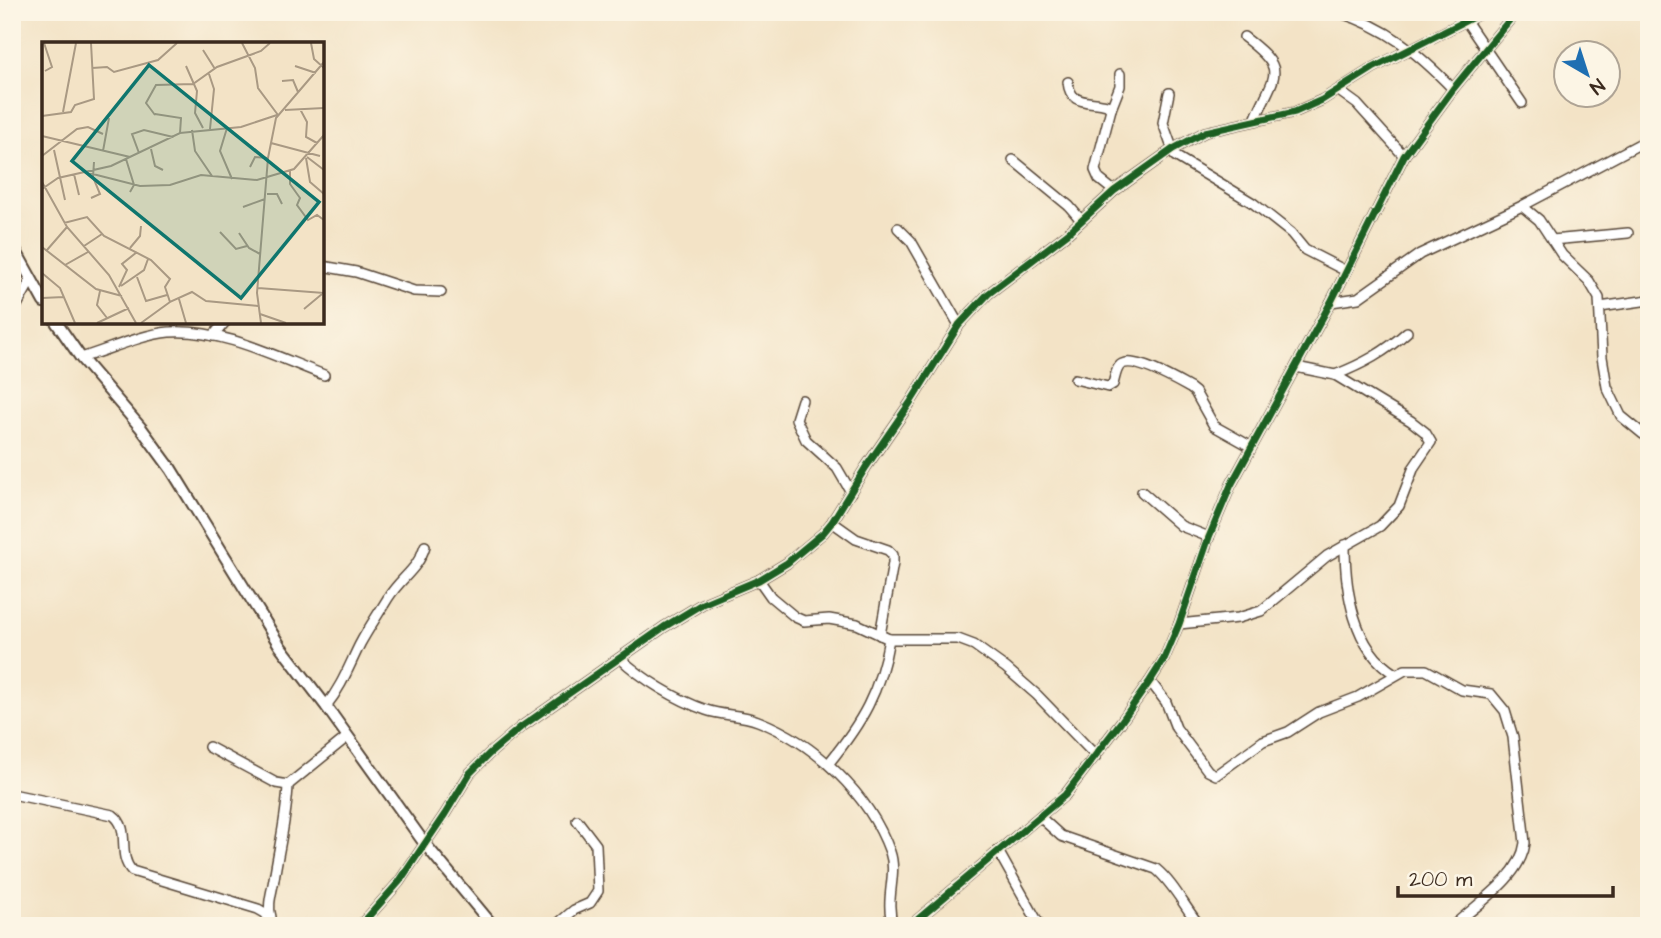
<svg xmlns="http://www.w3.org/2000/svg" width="1661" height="938" viewBox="0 0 1661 938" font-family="'Architects Daughter',sans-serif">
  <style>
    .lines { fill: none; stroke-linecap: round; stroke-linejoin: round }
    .minor-casing { stroke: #574637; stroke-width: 12 }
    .major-casing { stroke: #574637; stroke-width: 14 }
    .minor { stroke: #fff; stroke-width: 9 }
    .major { stroke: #fff; stroke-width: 10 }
    .cycleway-casing { stroke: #fcf5e5; stroke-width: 11 }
    .cycleway { stroke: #1b5e20; stroke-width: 7 }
    .inset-road { fill: none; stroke: #a99983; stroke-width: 2 }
    .view { fill: #0f766e; fill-opacity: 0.15; stroke: #0f766e; stroke-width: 3.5 }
    .inset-edge { fill: none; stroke: #3b2a1e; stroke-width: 3.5 }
  </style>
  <rect width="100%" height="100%" fill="#fcf5e5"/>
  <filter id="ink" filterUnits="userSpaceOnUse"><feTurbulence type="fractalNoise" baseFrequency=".0143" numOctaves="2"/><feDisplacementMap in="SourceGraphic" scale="14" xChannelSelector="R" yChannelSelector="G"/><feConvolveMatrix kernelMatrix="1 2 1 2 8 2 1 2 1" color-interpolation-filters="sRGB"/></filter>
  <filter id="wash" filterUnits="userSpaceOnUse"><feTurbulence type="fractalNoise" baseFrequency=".00686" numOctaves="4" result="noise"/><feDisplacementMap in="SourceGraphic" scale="28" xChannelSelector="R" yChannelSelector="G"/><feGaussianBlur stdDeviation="1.57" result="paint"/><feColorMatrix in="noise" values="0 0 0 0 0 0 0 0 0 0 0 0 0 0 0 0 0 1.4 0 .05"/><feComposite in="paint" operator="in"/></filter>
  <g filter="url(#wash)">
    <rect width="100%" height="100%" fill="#f3e3c6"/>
  </g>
  <g filter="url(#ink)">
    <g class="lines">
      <defs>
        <g id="minor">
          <path d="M1338 12C1388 28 1417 52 1453 89"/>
          <path d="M1460 12 1522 103"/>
          <path d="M1244 37C1290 72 1274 73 1255 120"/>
          <path d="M1068 82C1070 106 1088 100 1107 105L1111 109 1095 170 1099 179 1114 191"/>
          <path d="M1339 91 1357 104 1404 156"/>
          <path d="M1169 93 1163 123 1175 156 1253 203 1291 233 1305 250 1346 271"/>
          <path d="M1111 109 1120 86V74"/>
          <path d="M1013 160 1069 206 1081 220"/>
          <path d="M1522 206 1539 220 1562 255 1589 281 1599 298 1602 357 1607 387 1621 416 1643 434"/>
          <path d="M898 228 911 241 959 325"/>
          <path d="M1552 240 1628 233"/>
          <path d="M322 266 356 272 414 291 441 292"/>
          <path d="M1331 302 1358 298 1420 254 1522 206 1649 139"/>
          <path d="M1600 307 1649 300"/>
          <path d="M12 314 31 280"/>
          <path d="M213 336 225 322"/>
          <path d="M81 358C107 350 144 334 169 332 220 328 277 357 324 375"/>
          <path d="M1335 375C1363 364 1385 352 1407 332"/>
          <path d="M1075 379 1108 387 1113 384C1115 378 1116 367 1122 364 1136 357 1177 381 1190 388L1195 392 1214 426 1250 446"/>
          <path d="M802 400 796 419 806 440 837 468 851 492"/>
          <path d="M1142 492 1181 526 1209 537"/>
          <path d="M832 522 856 539 888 550 893 555V563L880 635"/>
          <path d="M1345 545C1345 589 1353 649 1395 674"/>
          <path d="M759 580 771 597 795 617 804 621 829 619 857 624 889 639H958L974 645 1006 668 1037 695 1096 756"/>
          <path d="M1179 624 1238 618 1261 611 1327 556 1380 526 1399 506 1414 467 1431 442 1425 432 1411 421 1335 375 1296 367"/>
          <path d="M620 658C642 679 677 700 706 710 723 716 741 714 758 721 815 743 869 794 890 852 898 875 884 898 893 926"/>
          <path d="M1150 681 1166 702 1176 728 1208 771 1216 775 1263 741 1288 732 1319 712 1358 697 1405 670H1426L1462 690 1491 694 1505 711 1513 737 1525 843C1521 877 1477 904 1453 926"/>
          <path d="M326 706C342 686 349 666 360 644 368 629 379 613 388 598 401 577 418 570 425 546"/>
          <path d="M209 747 276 783 288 785 347 737"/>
          <path d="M829 763C862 722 880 692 889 639"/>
          <path d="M12 794 113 815C132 829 116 854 132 871L258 909 265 913 275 926"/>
          <path d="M1040 817 1061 836 1156 869C1174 884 1185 908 1200 926"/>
          <path d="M998 851 1040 926"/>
          <path d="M271 917C267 905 272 892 274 879 279 847 287 816 288 785"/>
          <path d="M360 926 399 882 445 814 470 773 489 754 521 727 664 627 702 604 759 580 787 563 823 533 832 522 866 467 910 403 959 325 988 294 1068 233 1114 191 1173 149 1205 132 1295 112 1322 100 1373 68 1483 12"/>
          <path d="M555 926 574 910 590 903 598 891 596 845 577 820"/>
          <path d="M910 926 1065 795 1121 722 1150 681 1164 659 1179 624 1209 537 1231 485 1331 302 1404 156 1453 89 1516 12"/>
        </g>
        <g id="major">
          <path d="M12 244 44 302"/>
          <path d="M56 322 81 358 141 428 171 469 280 646 326 706 425 844 493 926"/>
        </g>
      </defs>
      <use href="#minor" class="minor-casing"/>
      <use href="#major" class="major-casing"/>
      <use href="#minor" class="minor"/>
      <use href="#major" class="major"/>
      <defs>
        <g id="cycleway">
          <path d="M360 926 399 882 445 814 470 773 489 754 521 727 664 627 702 604 759 580 787 563 823 533 832 522 866 467 910 403 959 325 988 294 1068 233 1114 191 1173 149 1205 132 1295 112 1322 100 1373 68 1483 12"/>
          <path d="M910 926 1065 795 1121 722 1150 681 1164 659 1179 624 1209 537 1231 485 1331 302 1404 156 1453 89 1516 12"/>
        </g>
      </defs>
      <use href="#cycleway" class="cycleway-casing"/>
      <use href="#cycleway" class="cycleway"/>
    </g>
  </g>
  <g transform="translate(42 42)">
    <rect width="282" height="282" fill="#f3e3c6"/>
    <path class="inset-road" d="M2 1 10 25 3 29M200 1 213 26 216 46 236 73M269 1 272 17 282 26M161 8 173 27M144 24 155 49 153 71 161 86M253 24 274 31M50 26 65 25 72 30 116 18 135 1M167 32 172 47 168 87M240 39 251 38 256 50M258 67 265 80 264 95 275 101M243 68 282 66M21 70 34 1M113 72 139 76 138 91M113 73 104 61 114 43 151 42 175 25 219 9 228 1M0 74 29 70 33 63 52 57 49 1M185 86 178 109 190 137M150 88 153 109 170 134M0 94 88 115M229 101 278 114M109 107 113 124 121 128M12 108 23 158M61 109 67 76M97 111 90 92 102 88 131 95M0 114 35 87 46 85 61 92M265 115 282 128M264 116 268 140 282 152M84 117 92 143 88 150M208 125 213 115 226 116M248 129V142L258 156 255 163 266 178 275 173 282 178M43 130 98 144 128 143 159 133 215 138 252 127 282 93M32 132 37 153M0 140 25 185 67 233 94 281M0 147 16 136 69 124 138 91 199 85 235 73M225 152H235L240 162M49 156 58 152 51 135 52 120M201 165 223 157M22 181 45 175 62 194 109 218 128 237 123 245 128 260 150 250 164 259 216 264M178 190 194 207 205 204M197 191 207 206 218 212M42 204 60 192M0 205 54 247 80 254M88 206 98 194 99 184M5 208 25 185M23 223 46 210M0 231 18 246 33 281M95 235 104 259 125 253M79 244 102 228 106 217M77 245 85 228 80 222 95 210M216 246 282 251M58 249 55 263 65 276M0 256 22 255M137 257 144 281M262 267 280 252M218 272 244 281M55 281 87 266M99 281 128 260M219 281 215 251 226 116 234 76 282 20"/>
    <path class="view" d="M107 23 277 160 199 256 30 119Z"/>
    <rect width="282" height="282" class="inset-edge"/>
  </g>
  <rect width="1661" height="938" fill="none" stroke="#fcf5e5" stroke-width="42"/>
  <g transform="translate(1587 74) rotate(141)"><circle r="33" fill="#fcf5e5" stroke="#afa495" stroke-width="2"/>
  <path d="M0-5L12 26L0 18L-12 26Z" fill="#1f6fb2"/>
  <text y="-10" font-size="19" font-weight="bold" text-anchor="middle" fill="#3b2a1e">N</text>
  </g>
  <path d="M1398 886v10h215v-10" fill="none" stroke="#3b2a1e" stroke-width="3.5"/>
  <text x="1409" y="886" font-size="21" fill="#3b2a1e" stroke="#fcf5e5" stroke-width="5" paint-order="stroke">200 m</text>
</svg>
